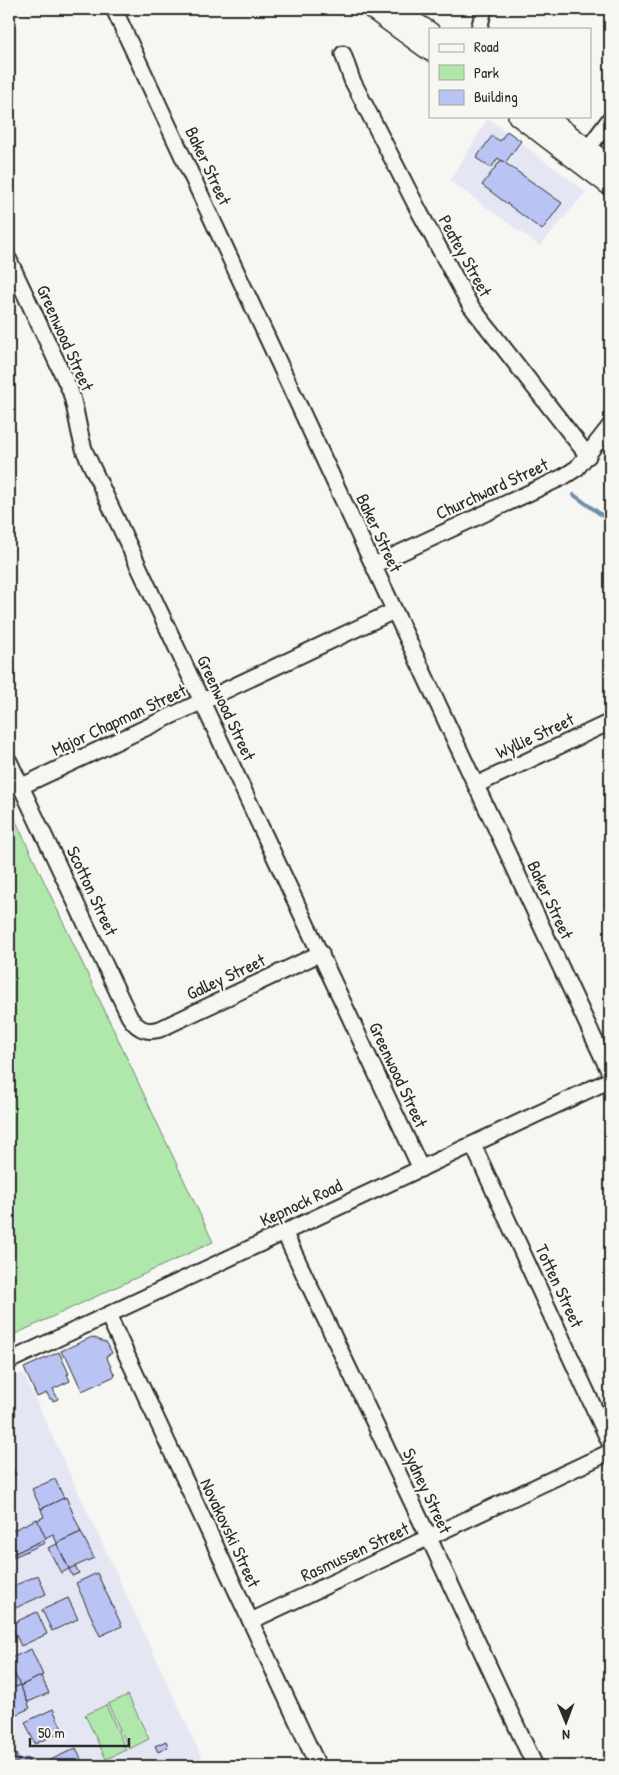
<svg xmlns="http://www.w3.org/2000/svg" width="619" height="1775" viewBox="0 0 619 1775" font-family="'Patrick Hand',sans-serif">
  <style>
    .built { fill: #e4e7f3 }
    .green { fill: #b0e8ac; stroke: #6e8a6c }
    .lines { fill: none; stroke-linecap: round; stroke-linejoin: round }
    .stream { stroke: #6e8fa7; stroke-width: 4 }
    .building { fill: #b9c3f4; stroke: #2b2b2b }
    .minor-casing { stroke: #2b2b2b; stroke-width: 19 }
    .tertiary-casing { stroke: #2b2b2b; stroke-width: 22 }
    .minor { stroke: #f6f6f2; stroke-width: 15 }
    .tertiary { stroke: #f6f6f2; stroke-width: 19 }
    .labels { text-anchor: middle; stroke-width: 4.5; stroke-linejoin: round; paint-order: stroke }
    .street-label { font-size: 18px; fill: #2b2b2b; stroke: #f6f6f2 }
  </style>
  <rect width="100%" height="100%" fill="#f6f6f2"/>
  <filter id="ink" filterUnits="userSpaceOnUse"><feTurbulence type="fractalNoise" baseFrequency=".02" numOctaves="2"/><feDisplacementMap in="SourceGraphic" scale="10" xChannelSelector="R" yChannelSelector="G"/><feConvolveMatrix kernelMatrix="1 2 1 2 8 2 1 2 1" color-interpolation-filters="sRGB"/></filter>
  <g filter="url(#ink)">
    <g class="built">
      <path d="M488 118 586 192 540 246 450 181Z"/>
      <path d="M23 1373 206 1766H9V1380Z"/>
    </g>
    <g class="green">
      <path d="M12 813 213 1242 9 1337V815Z"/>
      <path d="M128 1695 149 1739 129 1749 108 1704Z"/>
      <path d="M106 1705 126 1750 106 1759 85 1715Z"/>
    </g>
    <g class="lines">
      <path class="stream" d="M574 495 610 521"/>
    </g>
    <g class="building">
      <path d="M507 131 521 141 505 163 498 158 491 168 476 158 492 136 500 141Z"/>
      <path d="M501 160 562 203 542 230 482 185Z"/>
      <path d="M92 1337 107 1343 112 1353 106 1356 115 1376 82 1391 66 1356 64 1357 61 1351Z"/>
      <path d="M59 1352 69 1374H67L70 1381 53 1389 58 1399 53 1401 52 1399H50L47 1393 37 1397 24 1368Z"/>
      <path d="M9 1458 16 1475 9 1478Z"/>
      <path d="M55 1479 64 1498 41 1509 32 1489Z"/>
      <path d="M66 1497 81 1532 57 1543 53 1534 45 1538 37 1520 44 1517 41 1509Z"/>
      <path d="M37 1519 46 1539 9 1556V1532Z"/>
      <path d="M81 1532 94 1558 69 1569 57 1543Z"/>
      <path d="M43 1540 45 1543 9 1559V1556Z"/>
      <path d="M57 1544 69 1569 61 1573 48 1548Z"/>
      <path d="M75 1566 79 1573 72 1576 69 1569Z"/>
      <path d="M97 1573 122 1626 100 1636 76 1583Z"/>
      <path d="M38 1575 46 1594 9 1611V1588Z"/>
      <path d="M68 1598 78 1619 52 1631 42 1610Z"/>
      <path d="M37 1612 47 1634 21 1646 11 1624Z"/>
      <path d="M31 1649 43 1675 20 1686 9 1663V1659Z"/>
      <path d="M9 1663 20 1685 10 1690 9 1687Z"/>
      <path d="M41 1676 49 1693 28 1702 20 1686Z"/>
      <path d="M20 1685 30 1708 9 1718V1690Z"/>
      <path d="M53 1709 63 1731 35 1744 25 1722Z"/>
      <path d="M166 1741 168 1747 158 1752 155 1746Z"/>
      <path d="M76 1748 84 1766H46L44 1763Z"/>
      <path d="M16 1754 19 1761 9 1766V1757Z"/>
      <path d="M27 1758 31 1766H9L19 1761Z"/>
    </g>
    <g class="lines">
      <defs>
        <g id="minor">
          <path d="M114 9 610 1073"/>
          <path d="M479 29 484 9"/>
          <path d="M343 54 352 80 420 213 470 305 588 456"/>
          <path d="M587 150 610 119"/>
          <path d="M9 260 70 390C77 411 78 432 85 452L421 1169"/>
          <path d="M374 565 563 477 577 468 610 426"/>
          <path d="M9 761 129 1016C137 1029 146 1033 160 1029L321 953"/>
          <path d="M476 785 610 722"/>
          <path d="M22 786 394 611"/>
          <path d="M473 1145 610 1443"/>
          <path d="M284 1232 429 1538 535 1766"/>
          <path d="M108 1315 318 1766"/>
          <path d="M9 1361 610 1080"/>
          <path d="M251 1621 610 1452"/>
        </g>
        <g id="tertiary">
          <path d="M372 9 430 51"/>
          <path d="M394 9 430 32"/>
          <path d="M518 116 610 186"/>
          <path d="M545 116 610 166"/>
        </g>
      </defs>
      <use href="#minor" class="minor-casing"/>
      <use href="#tertiary" class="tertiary-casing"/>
      <use href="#minor" class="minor"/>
      <use href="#tertiary" class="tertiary"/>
    </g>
  </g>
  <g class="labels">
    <g class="street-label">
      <text transform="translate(208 166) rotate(65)" y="6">Baker Street</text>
      <text transform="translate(465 256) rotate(61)" y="6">Peatey Street</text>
      <text transform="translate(65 338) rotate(66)" y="6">Greenwood Street</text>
      <text transform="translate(492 489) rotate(-25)" y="6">Churchward Street</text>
      <text transform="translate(379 533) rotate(65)" y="6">Baker Street</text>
      <text transform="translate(226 708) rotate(65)" y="6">Greenwood Street</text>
      <text transform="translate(119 720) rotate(-25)" y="6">Major Chapman Street</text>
      <text transform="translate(535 736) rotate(-25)" y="6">Wyllie Street</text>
      <text transform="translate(92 891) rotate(65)" y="6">Scotton Street</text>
      <text transform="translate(550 900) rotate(65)" y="6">Baker Street</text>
      <text transform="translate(226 977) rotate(-25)" y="6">Galley Street</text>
      <text transform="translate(398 1075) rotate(65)" y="6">Greenwood Street</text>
      <text transform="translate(301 1203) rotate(-25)" y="6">Kepnock Road</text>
      <text transform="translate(559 1286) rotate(65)" y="6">Totten Street</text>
      <text transform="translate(427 1491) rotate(65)" y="6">Sydney Street</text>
      <text transform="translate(230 1533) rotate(65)" y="6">Novakovski Street</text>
      <text transform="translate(355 1552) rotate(-25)" y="6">Rasmussen Street</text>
    </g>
  </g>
  <rect width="619" height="1775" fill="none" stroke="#f6f6f2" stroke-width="30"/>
  <rect x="15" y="15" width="589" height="1745" fill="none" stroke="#2b2b2b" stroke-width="2" filter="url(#ink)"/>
  <rect x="429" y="28" width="162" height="90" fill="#f6f6f2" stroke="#a5a5a2"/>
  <rect x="439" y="44" width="25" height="8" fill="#f6f6f2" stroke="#a5a5a2"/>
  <text x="474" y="52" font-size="15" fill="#2b2b2b">Road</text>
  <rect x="439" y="65" width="25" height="15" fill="#b0e8ac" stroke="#a5a5a2"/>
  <text x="474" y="78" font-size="15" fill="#2b2b2b">Park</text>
  <rect x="439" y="90" width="25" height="15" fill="#b9c3f4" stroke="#a5a5a2"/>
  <text x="474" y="102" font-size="15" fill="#2b2b2b">Building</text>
  <g transform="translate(566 1722) rotate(179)" stroke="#f6f6f2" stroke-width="4" paint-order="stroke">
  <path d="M0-4L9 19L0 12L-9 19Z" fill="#2b2b2b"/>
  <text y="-8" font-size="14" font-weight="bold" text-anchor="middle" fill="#2b2b2b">N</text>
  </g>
  <path d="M30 1738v8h99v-8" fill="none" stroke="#2b2b2b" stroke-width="2.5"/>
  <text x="38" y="1738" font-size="15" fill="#2b2b2b" stroke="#f6f6f2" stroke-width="4" paint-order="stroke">50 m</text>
</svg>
